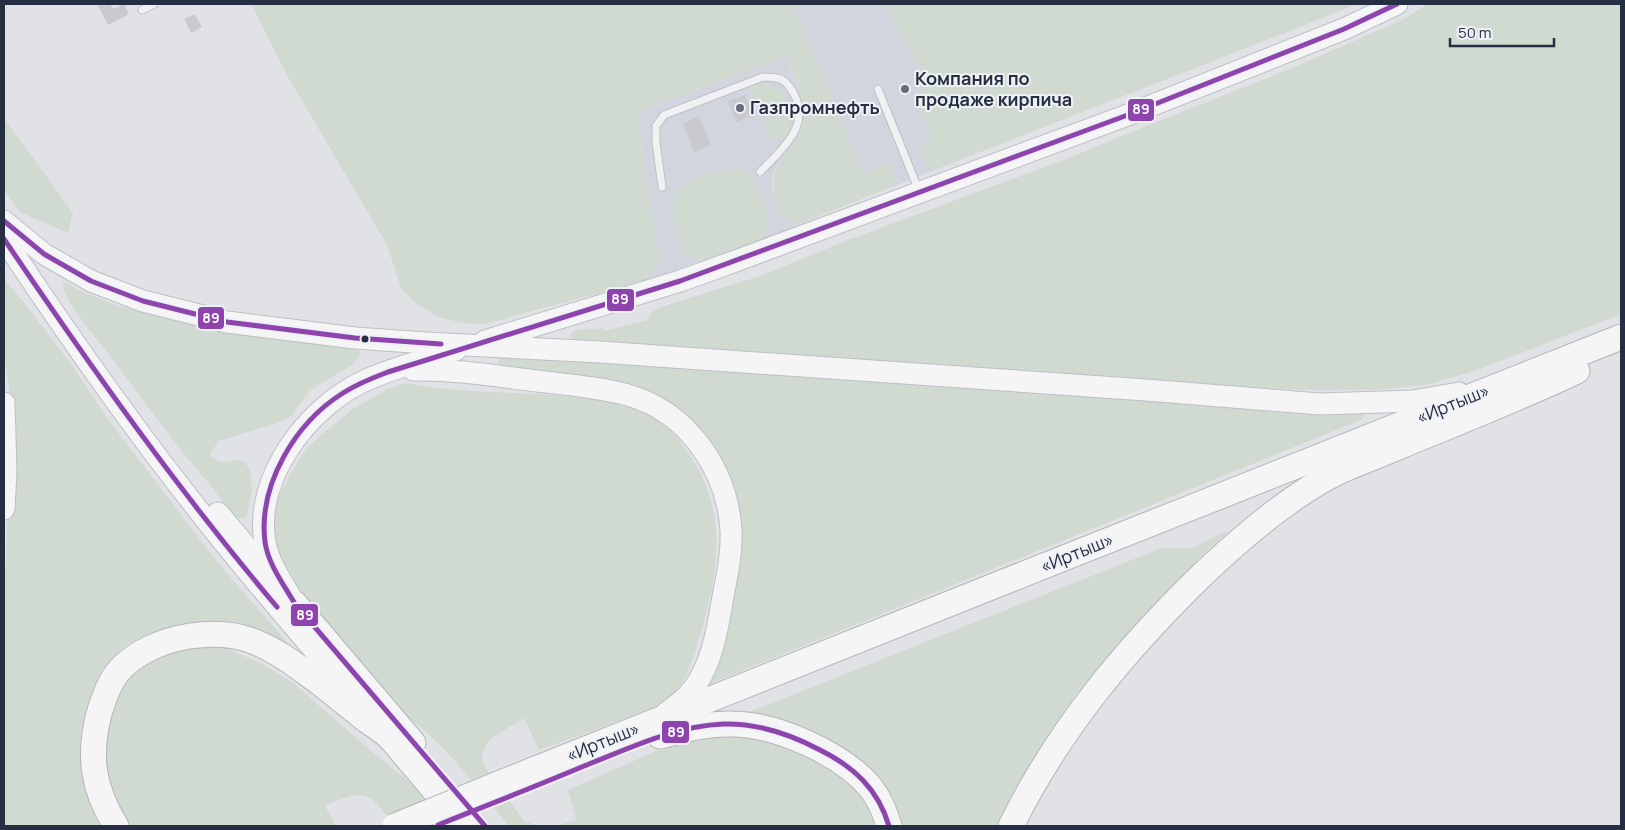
<svg xmlns="http://www.w3.org/2000/svg" width="1625" height="830" viewBox="0 0 1625 830" font-family="Manrope,sans-serif">
  <style>
    .built { fill: #d2d5dd }
    .green { fill: #d0dad0 }
    .building { fill: #c9cace }
    .lines { fill: none; stroke-linecap: round; stroke-linejoin: round }
    .lane-casing { stroke: #bfc0c4; stroke-width: 9 }
    .primary-casing { stroke: #bcbfc4; stroke-width: 23 }
    .highway-casing { stroke: #b3b5bb; stroke-width: 27 }
    .lane { stroke: #f0f1f3; stroke-width: 7 }
    .primary { stroke: #f5f5f6; stroke-width: 21 }
    .highway { stroke: #f5f5f6; stroke-width: 25 }
    .highway-bridge-casing { stroke: #b3b5bb; stroke-width: 27; stroke-linecap: butt }
    .highway-bridge { stroke: #f5f5f6; stroke-width: 25 }
    .bus-1-casing { stroke: #eef1f6; stroke-width: 9 }
    .bus-1 { stroke: #8e44ad; stroke-width: 5 }
    .poi-dot { fill: #676d7b; stroke: #eef1f6; stroke-width: 2 }
    .bus-dot { fill: #262e41; stroke: #eef1f6; stroke-width: 2 }
    .labels { text-anchor: middle; stroke-width: 4; stroke-linejoin: round; paint-order: stroke }
    .poi-label { font-size: 18px; font-weight: bold; fill: #262e41; stroke: #eef1f6; text-anchor: start }
    .street-label { font-size: 18px; fill: #262e41; stroke: #eef1f6 }
    .line-badge { stroke: #eef1f6; stroke-width: 2 }
    .badge-label { font-size: 14px; text-anchor: middle; font-weight: bold; fill: #fff }
  </style>
  <rect width="100%" height="100%" fill="#e1e2e6"/>
  <g class="built">
    <path d="M804 4H885L929 88 914 98 934 136 925 164 935 170 892 187 894 175H864L794 8Z"/>
    <path d="M786 57 801 95 803 121 793 146 778 164 773 173 772 182 773 191 794 223H802L758 242 644 281 653 272 638 111Z"/>
  </g>
  <g class="green">
    <path d="M251 4H804L794 8 864 175 886 162 894 175 892 187 802 223C788 223 781 217 777 204 765 162 784 167 798 134 799 130 803 125 803 120 805 101 794 74 786 57L638 111 642 155 659 258 653 272 644 281 485 324 462 323 439 317 417 304 401 288 387 245 288 77Z"/>
    <path d="M885 4H1357C1217 61 1075 114 935 170L925 164 918 147 933 136 914 98 929 88Z"/>
    <path d="M1428 4H1621V314L1475 371 1426 385 1371 390H1313L1258 388 752 354 660 345 590 341 575 340 570 337 572 332 577 330 603 328 604 331 648 320 650 314 658 308 760 276 848 240 1064 160 1141 128 1290 69 1402 20Z"/>
    <path d="M757 82C765 82 773 84 779 89 795 102 798 133 777 141L770 138 749 84Z"/>
    <path d="M4 118 73 213 68 233 20 212 4 190Z"/>
    <path d="M737 169C741 170 746 171 748 173 759 182 768 212 768 225 768 232 763 237 758 242L702 261C696 260 690 258 685 253 676 242 668 202 677 191 690 174 718 171 737 169Z"/>
    <path d="M4 279 26 305 74 368 107 418 219 564 312 671 175 628 148 635 124 646 102 669 92 691 83 720 80 744 81 765 84 785 92 810 99 826H4V586L6 563 11 402 4 353Z"/>
    <path d="M63 283H66L81 291 118 306 197 325 276 339 356 348 360 352V357L353 364 311 390 291 416 277 423 219 441 209 455C228 470 229 456 242 461 257 467 251 505 246 517L237 519C226 510 220 497 211 486 172 441 137 392 101 344 91 332 62 297 63 283Z"/>
    <path d="M513 356 1224 405C1269 412 1316 418 1361 414L1365 415 1361 420 704 686 738 540 675 410 503 368 498 364 499 358Z"/>
    <path d="M406 383C460 394 517 391 572 397 588 399 605 400 621 403 631 405 643 412 652 417 667 425 679 439 689 454 729 512 719 574 699 638 693 659 687 684 669 698 660 706 646 710 635 714 603 727 571 739 539 750L524 718 490 739 482 753 483 764 523 820 537 826H509C478 790 449 748 410 719L298 591 281 563 274 532 275 505 288 478 305 450 322 434 353 409 390 388Z"/>
    <path d="M1224 532 1227 533 1208 549 1160 598 1075 696 1014 791 997 826H896L890 801 751 714 749 712 1162 548H1192Z"/>
    <path d="M221 646 262 664 292 682 376 755 406 779 418 791 445 826H394C370 790 364 788 325 806L336 826H128L104 785 100 732 128 670 168 649Z"/>
    <path d="M699 732C722 735 746 735 768 739 778 741 788 748 797 752 829 767 868 786 874 826H556L576 820 568 790Z"/>
  </g>
  <g class="building">
    <path d="M97 4H110L113 9 124 4 129 14 108 25Z"/>
    <path d="M195 14 202 27 191 33 184 19Z"/>
    <path d="M745 95 753 115 736 122 728 101Z"/>
    <path d="M699 116 711 145 694 152 683 123Z"/>
  </g>
  <g class="lines">
    <defs>
      <g id="lane">
        <path d="M142 10 154 4"/>
        <path d="M878 89 919 191"/>
        <path d="M662 187 656 142V126L664 115 763 77C780 77 785 78 794 94 811 127 781 150 760 172"/>
      </g>
      <g id="primary">
        <path d="M4 221 44 254 91 281 143 301 227 322 355 338 426 343 600 352 1146 390 1320 404 1413 401 1459 393"/>
        <path d="M4 239C67 334 132 427 203 516 255 583 311 646 366 710"/>
        <path d="M485 341 680 281 722 266 1125 116 1344 29 1397 4"/>
        <path d="M413 370C454 369 496 376 537 381 568 385 601 387 631 396 689 414 727 470 731 530 732 551 728 571 724 591 718 625 713 667 689 694 683 701 674 707 666 713"/>
        <path d="M4 403 6 471 4 509"/>
        <path d="M218 513 272 577"/>
        <path d="M295 604C284 585 269 565 265 542 254 478 307 409 362 382 391 368 425 360 456 350"/>
      </g>
      <g id="highway">
        <path d="M295 604 413 743"/>
        <path d="M660 736C684 730 707 723 732 724 776 724 843 754 871 788 880 800 885 812 889 826"/>
        <path d="M533 770 1049 564 1621 337"/>
        <path d="M116 826C93 789 88 756 99 714 103 700 108 685 117 673 134 652 164 640 190 636 211 633 230 633 250 640 276 649 298 667 320 683 335 695 350 707 365 719 373 725 382 730 389 737 398 746 405 756 414 766 431 786 448 806 465 826"/>
        <path d="M1011 826C1059 729 1125 650 1202 575 1241 538 1292 494 1340 471 1361 462 1382 454 1403 445 1461 421 1520 398 1577 371"/>
      </g>
    </defs>
    <use href="#lane" class="lane-casing"/>
    <use href="#primary" class="primary-casing"/>
    <use href="#highway" class="highway-casing"/>
    <use href="#lane" class="lane"/>
    <use href="#primary" class="primary"/>
    <use href="#highway" class="highway"/>
    <defs>
      <path id="highway-bridge" d="M395 826 533 770"/>
    </defs>
    <use href="#highway-bridge" class="highway-bridge-casing"/>
    <use href="#highway-bridge" class="highway-bridge"/>
    <defs>
      <g id="bus-1">
        <path d="M4 221 44 254 91 281 143 301 227 322 355 338 441 344"/>
        <path d="M4 239C90 366 178 490 277 607"/>
        <path d="M438 825C488 805 539 785 589 764 632 747 676 726 723 724 757 723 790 734 820 750 854 767 878 789 889 826"/>
        <path d="M485 826 295 604C284 585 268 564 265 542 258 485 295 423 343 393 357 384 372 378 388 372L680 281 1125 116 1344 29 1397 4"/>
      </g>
    </defs>
    <use href="#bus-1" class="bus-1-casing"/>
    <use href="#bus-1" class="bus-1"/>
  </g>
  <g class="poi-dot">
    <circle cx="905" cy="89" r="5"/>
    <circle cx="740" cy="108" r="5"/>
  </g>
  <circle class="bus-dot" cx="365" cy="339" r="4.5"/>
  <g class="labels">
    <g class="poi-label">
      <text x="915" y="85">Компания по<tspan x="915" dy="21">продаже кирпича</tspan></text>
      <text x="750" y="114">Газпромнефть</text>
    </g>
    <g class="street-label">
      <text transform="translate(1453 404) rotate(-22)" y="6">«Иртыш»</text>
      <text transform="translate(1077 553) rotate(-22)" y="6">«Иртыш»</text>
      <text transform="translate(603 742) rotate(-22)" y="6">«Иртыш»</text>
    </g>
  </g>
  <g class="line-badge">
    <rect x="1127" y="98" width="28" height="24" rx="5" fill="#8e44ad"/>
    <rect x="606" y="288" width="29" height="24" rx="5" fill="#8e44ad"/>
    <rect x="197" y="306" width="28" height="24" rx="5" fill="#8e44ad"/>
    <rect x="290" y="603" width="29" height="24" rx="5" fill="#8e44ad"/>
    <rect x="661" y="720" width="29" height="24" rx="5" fill="#8e44ad"/>
  </g>
  <g class="badge-label">
    <text x="1141" y="114">89</text>
    <text x="620" y="304">89</text>
    <text x="211" y="323">89</text>
    <text x="305" y="620">89</text>
    <text x="676" y="737">89</text>
  </g>
  <rect width="1625" height="830" fill="none" stroke="#262e41" stroke-width="10"/>
  <path d="M1450 38v8h104v-8" fill="none" stroke="#262e41" stroke-width="2.5"/>
  <text x="1458" y="38" font-size="15" fill="#262e41" stroke="#eef1f6" stroke-width="4" paint-order="stroke">50 m</text>
</svg>
